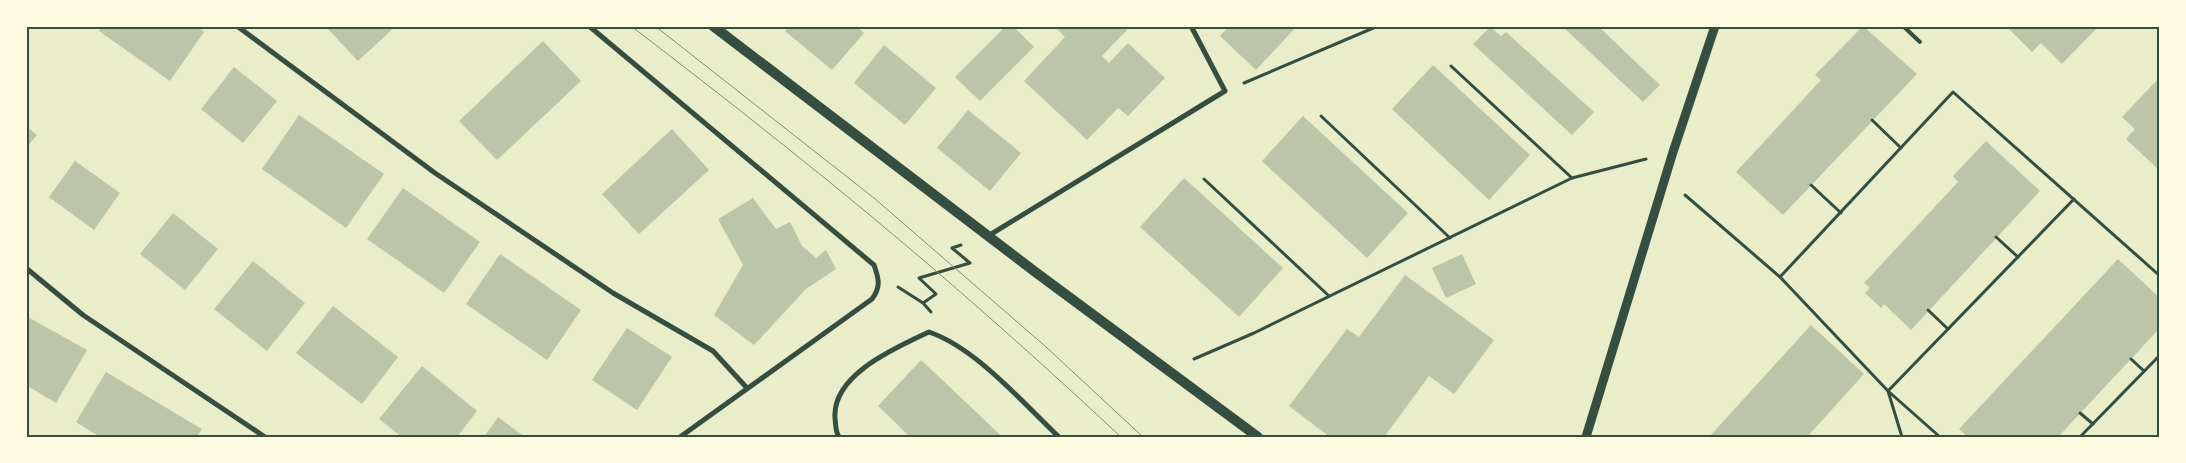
<svg xmlns="http://www.w3.org/2000/svg" width="2186" height="463" viewBox="0 0 2186 463" font-family="'Roboto Condensed',sans-serif">
  <style>
    .building { fill: #bcc5a7 }
    .lines { fill: none; stroke-linecap: round; stroke-linejoin: round }
    .path { stroke: #344e41; stroke-width: 3 }
    .service { stroke: #344e41; stroke-width: 4 }
    .minor { stroke: #344e41; stroke-width: 5 }
    .tertiary { stroke: #344e41; stroke-width: 9 }
    .secondary { stroke: #344e41; stroke-width: 10 }
    .tram { stroke: #7c8e77; stroke-width: 1 }
    .neatline { fill: none; stroke: #344e41; stroke-width: 2 }
  </style>
  <rect width="100%" height="100%" fill="#e9edc9"/>
  <g class="building">
    <path d="M103 26H197L204 32 170 81 99 31Z"/>
    <path d="M325 26H396L358 61Z"/>
    <path d="M790 26H856L864 33 832 70 785 31Z"/>
    <path d="M1006 26H1013L1034 47 980 101 955 77Z"/>
    <path d="M1054 26H1123L1127 30 1102 56 1109 63 1128 43 1165 78 1128 116 1118 108 1087 140 1024 81 1065 37Z"/>
    <path d="M1229 26H1297L1256 70 1220 36Z"/>
    <path d="M1562 26H1598L1660 85 1643 102Z"/>
    <path d="M1863 26 1917 74 1783 215 1736 172 1821 80 1815 75Z"/>
    <path d="M2006 26H2099L2062 64 2041 43 2032 52Z"/>
    <path d="M1490 27 1501 36 1506 32 1594 112 1572 135 1473 44Z"/>
    <path d="M543 41 581 81 497 160 459 121Z"/>
    <path d="M884 45 936 88 905 125 854 83Z"/>
    <path d="M1433 65 1530 155 1489 200 1392 109Z"/>
    <path d="M234 67 277 101 243 143 201 109Z"/>
    <path d="M2160 77V171L2126 139 2135 129 2122 117Z"/>
    <path d="M968 110 1021 153 990 191 937 148Z"/>
    <path d="M299 115 384 174 346 228 262 169Z"/>
    <path d="M1303 116 1408 213 1367 258 1262 161Z"/>
    <path d="M26 126 37 135 26 148Z"/>
    <path d="M672 129 709 170 639 234 602 194Z"/>
    <path d="M1986 141 2040 191 1911 330 1884 304 1881 308 1865 293 1870 288 1864 283 1958 182 1953 176Z"/>
    <path d="M75 161 120 193 94 230 49 197Z"/>
    <path d="M1184 178 1283 268 1239 317 1140 227Z"/>
    <path d="M403 188 480 242 444 293 367 239Z"/>
    <path d="M753 198 776 229 790 222 802 246 816 258 826 250 836 269 806 289 754 345 714 315 743 265 718 219Z"/>
    <path d="M173 213 218 249 185 290 140 254Z"/>
    <path d="M500 254 581 310 547 360 466 304Z"/>
    <path d="M1462 254 1476 284 1446 298 1432 268Z"/>
    <path d="M2118 259 2160 298V328L2058 437H1968L1959 429Z"/>
    <path d="M253 261 305 303 267 351 214 309Z"/>
    <path d="M1405 275 1494 340 1454 394 1429 376 1384 437H1330L1289 406 1347 329 1359 337Z"/>
    <path d="M333 306 398 357 362 404 296 353Z"/>
    <path d="M26 316 87 350 56 403 26 385Z"/>
    <path d="M1811 325 1864 374 1807 437H1709Z"/>
    <path d="M627 328 672 357 637 410 592 380Z"/>
    <path d="M921 360 973 409 1002 437H910L895 422 878 406Z"/>
    <path d="M422 366 477 411 457 437H402L379 419Z"/>
    <path d="M106 372 202 429 197 437H100L76 422Z"/>
    <path d="M498 417 525 437H484Z"/>
  </g>
  <g class="lines">
    <g class="path">
      <path d="M1451 66 1572 178"/>
      <path d="M1244 83 1378 26"/>
      <path d="M1321 116 1450 238"/>
      <path d="M1872 120 1901 148"/>
      <path d="M1204 179 1329 296"/>
      <path d="M1811 185 1841 213"/>
      <path d="M1685 195 1780 277 1888 391 1902 437"/>
      <path d="M1996 237 2018 257"/>
      <path d="M1780 277 1953 92 2160 276"/>
      <path d="M898 287 923 303 931 312"/>
      <path d="M923 303 936 294 919 278 970 263 952 248 961 245"/>
      <path d="M1928 310 1948 329"/>
      <path d="M1194 359 1254 333 1572 178 1646 159"/>
      <path d="M2131 359 2144 371"/>
      <path d="M2080 413 2093 424"/>
      <path d="M1940 437 1888 391 2074 199"/>
      <path d="M2080 437 2160 355"/>
    </g>
    <path class="service" d="M1903 26 1920 42"/>
    <g class="minor">
      <path d="M237 26 435 173 613 293 713 351 747 388"/>
      <path d="M589 26 874 265C879 279 881 287 872 299L680 437"/>
      <path d="M988 236 1225 91 1191 26"/>
      <path d="M26 268 83 315 265 437"/>
      <path d="M839 437C835 431 836 425 835 418 832 375 895 348 929 332 976 348 1022 402 1059 437"/>
    </g>
    <path class="tertiary" d="M1586 437 1673 152 1715 26"/>
    <path class="secondary" d="M713 26 1034 271 1258 437"/>
    <g class="tram">
      <path d="M631 26C683 66 735 106 786 147 902 239 1013 336 1121 437"/>
      <path d="M655 26 874 198 1045 346 1143 437"/>
    </g>
  </g>
  <rect width="2186" height="463" fill="none" stroke="#fefae0" stroke-width="55"/>
  <rect x="28" y="28" width="2130" height="408" class="neatline"/>
</svg>
